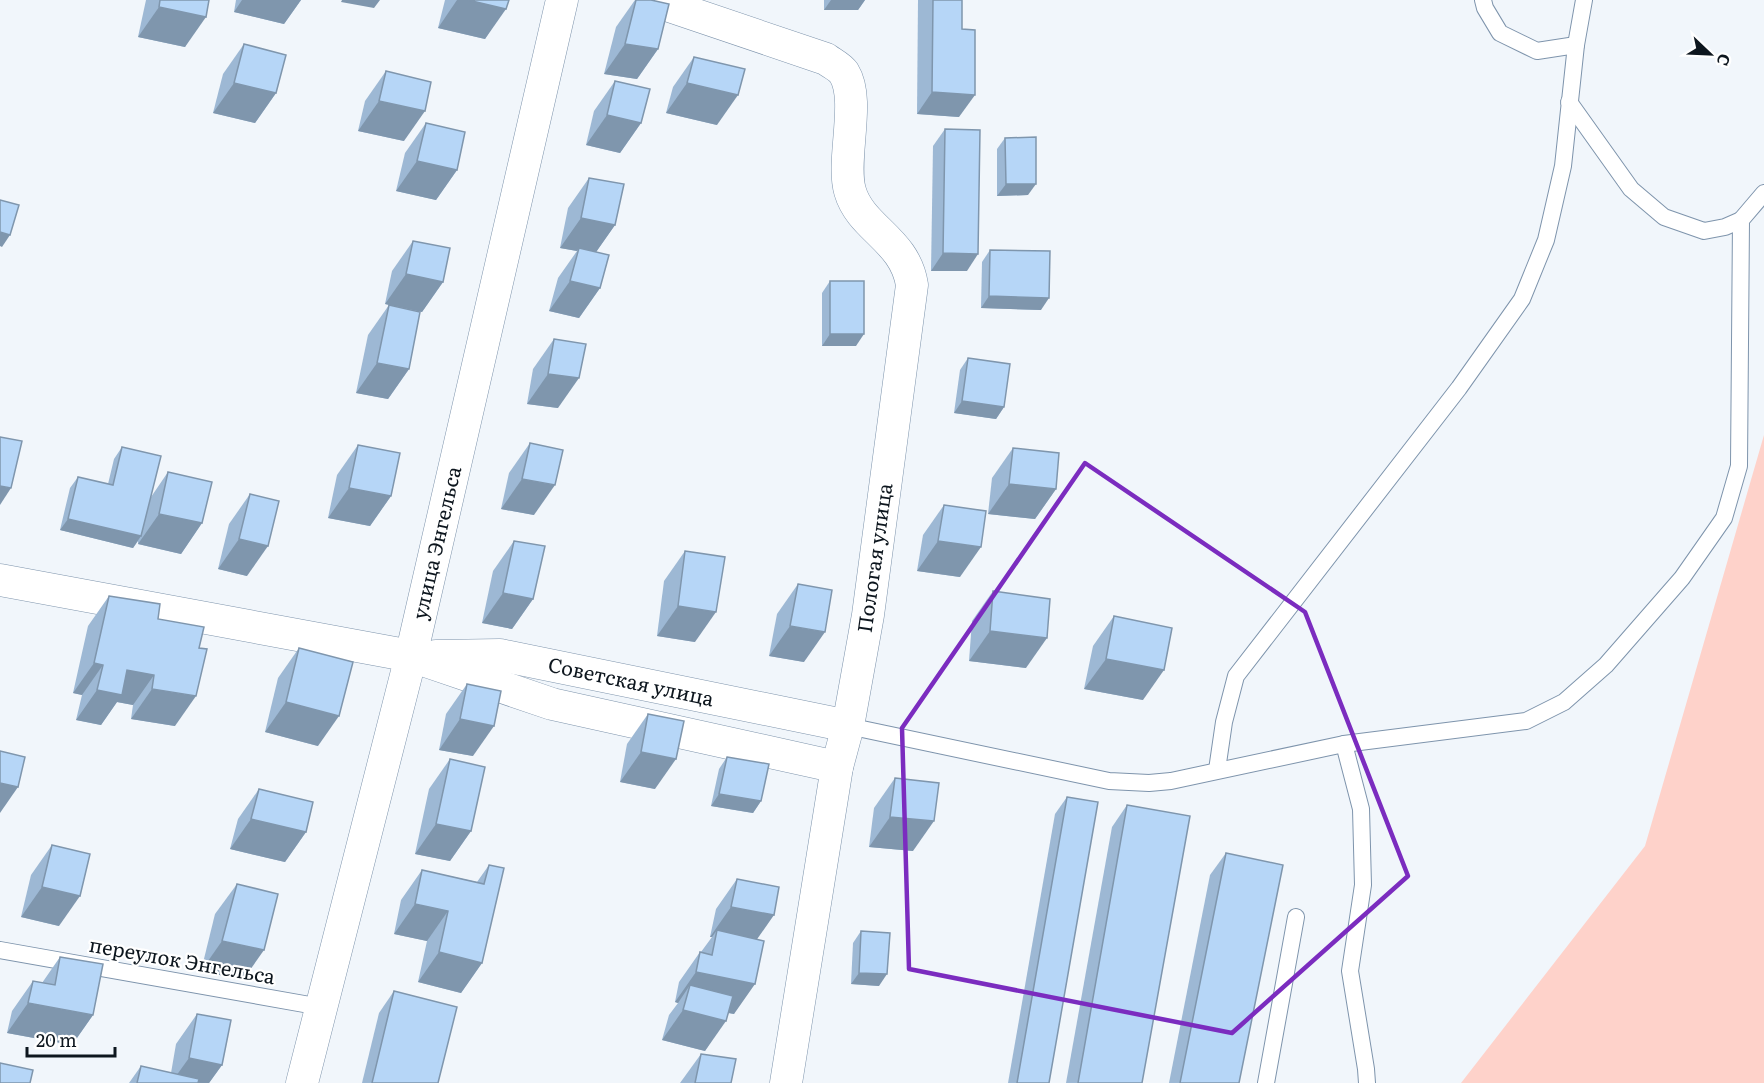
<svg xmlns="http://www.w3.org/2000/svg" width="1764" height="1083" viewBox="0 0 1764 1083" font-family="Literata,serif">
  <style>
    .grass { fill: #fed2ca }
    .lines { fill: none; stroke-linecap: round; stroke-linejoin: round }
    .service-casing { stroke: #7e94ac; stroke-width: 18 }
    .minor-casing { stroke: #7e94ac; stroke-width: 33 }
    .service { stroke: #fff; stroke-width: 16 }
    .minor { stroke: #fff; stroke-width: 32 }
    .wall { fill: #9db8d4 }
    .shaded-wall { fill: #7f96ad }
    .building { fill: #b6d6f7; stroke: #7f96ad; stroke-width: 1.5 }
    .marked { fill: none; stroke: #7b2cbf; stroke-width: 4.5; stroke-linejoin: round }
    .labels { text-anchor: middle; stroke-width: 4.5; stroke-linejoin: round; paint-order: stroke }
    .street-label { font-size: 20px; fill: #0d161e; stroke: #fff }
  </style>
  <rect width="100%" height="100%" fill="#f1f6fb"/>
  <path class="grass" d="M1764 435V1083H1461L1645 846Z"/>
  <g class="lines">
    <defs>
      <g id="service">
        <path d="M1483 0 1485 8 1500 33 1537 51 1576 45"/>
        <path d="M1569 102 1631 189 1664 217 1704 231 1725 227 1741 220"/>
        <path d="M848 726 1109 781 1149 783 1171 781 1344 744 1526 721 1564 702 1606 665 1682 578 1724 518 1739 466 1741 220 1764 193"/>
        <path d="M1344 744 1361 809 1363 885 1350 971 1366 1069 1367 1083"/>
        <path d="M1217 770 1224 722 1236 676 1459 388 1522 299 1546 240 1563 166 1576 45 1584 0"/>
        <path d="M0 950 321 1007"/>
        <path d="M1266 1083 1296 917"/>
      </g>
      <g id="minor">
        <path d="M652 0 826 59C831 63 840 67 844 73 861 100 841 160 850 191 861 229 905 239 912 285L868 615 848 726 837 767 786 1083"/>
        <path d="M0 580 411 656 552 704 837 767"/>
        <path d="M436 656 500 655 848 726"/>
        <path d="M302 1083 411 656 562 0"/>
      </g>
    </defs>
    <use href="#service" class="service-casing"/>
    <use href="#minor" class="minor-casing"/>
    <use href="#service" class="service"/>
    <use href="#minor" class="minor"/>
  </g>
  <g class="wall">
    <path d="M146 0H209L185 47 138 37Z"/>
    <path d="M236 0H301L284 24 234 12Z"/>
    <path d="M445 0H509L485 39 438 28Z"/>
    <path d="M635 0H651L658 49 637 79 604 74 616 27Z"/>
    <path d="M824 0H865L858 10H824Z"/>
    <path d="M918 0H962L959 117 917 114Z"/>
    <path d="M244 44 276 93 255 123 213 113 223 74Z"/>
    <path d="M694 57 717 125 666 113 673 87Z"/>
    <path d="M386 71 404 141 358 131 365 101Z"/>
    <path d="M615 81 641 123 620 153 586 145 594 111Z"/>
    <path d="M426 123 457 170 436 200 396 191 405 153Z"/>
    <path d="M945 129 967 271H931L933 146Z"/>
    <path d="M1005 138 1028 195 997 196V149Z"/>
    <path d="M589 178 615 225 596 252 600 288 579 318 549 311 558 278 577 251 560 248 568 208Z"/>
    <path d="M413 241 443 282 422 312 385 304 392 271Z"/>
    <path d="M990 250 1041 310 981 308 982 262Z"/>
    <path d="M830 281 856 346H822V293Z"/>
    <path d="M389 305 409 369 388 399 356 393 368 335Z"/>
    <path d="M554 339 558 408 527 404 533 369Z"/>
    <path d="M968 358 1004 407 996 419 954 413 960 370Z"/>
    <path d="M530 443 534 515 501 509 509 473Z"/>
    <path d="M358 445 391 496 370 526 328 518 337 475Z"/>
    <path d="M122 447 151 497 168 472 202 523 181 554 138 544V541L133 548 60 530 70 488 78 477 108 484 114 459Z"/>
    <path d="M1013 448 1056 489 1035 519 988 514 992 478Z"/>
    <path d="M250 494 247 576 218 569 229 524Z"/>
    <path d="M944 505 960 577 917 571 923 535Z"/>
    <path d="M514 541 533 599 512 629 482 623 493 571Z"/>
    <path d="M685 551 695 642 657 636 664 581Z"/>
    <path d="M798 584 804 662 769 656 777 614Z"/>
    <path d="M993 591 1026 668 969 661 972 621Z"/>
    <path d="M109 596 158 619 175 726 131 719 133 705 117 702 101 725 76 720 82 695 73 693 88 626Z"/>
    <path d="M1114 616 1143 700 1084 689 1093 646Z"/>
    <path d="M299 648 318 746 265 732 278 678Z"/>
    <path d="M467 684 473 756 439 750 446 714Z"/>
    <path d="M648 714 655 789 620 782 627 744Z"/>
    <path d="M727 757 761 801 753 813 711 806 719 769Z"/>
    <path d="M450 759 471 831 450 861 415 854 429 789Z"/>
    <path d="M895 778 913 851 869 847 874 808Z"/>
    <path d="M259 789 306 832 285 862 230 849 238 819Z"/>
    <path d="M1067 797 1049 1083H1008L1055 814Z"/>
    <path d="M1127 805 1142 1083H1066L1112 827Z"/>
    <path d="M52 845 59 926 21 917 31 875Z"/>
    <path d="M1226 853 1239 1083H1169L1210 875Z"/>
    <path d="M489 865 482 963 461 993 418 982 427 941 394 934 401 900 422 870 477 882Z"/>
    <path d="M737 879 757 939 734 1014 728 1013 705 1051 662 1040 669 1015 678 1003 675 1002 679 982 700 952H701L712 937H710L716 909Z"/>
    <path d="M237 884 243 980 201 971 215 914Z"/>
    <path d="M861 931 879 986 851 984 853 943Z"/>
    <path d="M60 957 93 1015 72 1045 7 1033 12 1011 33 981 42 983Z"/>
    <path d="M394 991 438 1083H362L379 1013Z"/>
    <path d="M197 1014 222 1065 209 1083H129L141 1066 171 1073 176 1044Z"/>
    <path d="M701 1054 731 1083H680Z"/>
  </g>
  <g class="shaded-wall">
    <path d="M242 0H301L284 24 234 12Z"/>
    <path d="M342 0H380L374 8 341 2Z"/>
    <path d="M457 0H468L506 9 485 39 438 28Z"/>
    <path d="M831 0H865L858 10H824Z"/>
    <path d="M159 7 206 17 185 47 138 37Z"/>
    <path d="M625 44 658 49 637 79 604 74Z"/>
    <path d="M234 83 276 93 255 123 213 113Z"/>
    <path d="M687 83 738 95 717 125 666 113Z"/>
    <path d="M932 92 975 95 959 117 917 114Z"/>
    <path d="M379 101 425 111 404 141 358 131Z"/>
    <path d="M607 115 641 123 620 153 586 145Z"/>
    <path d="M417 161 457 170 436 200 396 191Z"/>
    <path d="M1006 184H1036L1028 195 997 196Z"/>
    <path d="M581 218 615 225 594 255 579 248 577 251 560 248Z"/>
    <path d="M0 232 10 235 2 247 0 246Z"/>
    <path d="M943 253 978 254 967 271H931Z"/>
    <path d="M406 274 443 282 422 312 385 304Z"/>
    <path d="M570 281 600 288 579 318 549 311Z"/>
    <path d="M989 296 1049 298 1041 310 981 308Z"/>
    <path d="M830 334H864L856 346H822Z"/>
    <path d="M377 363 409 369 388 399 356 393Z"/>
    <path d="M548 374 579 378 558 408 527 404Z"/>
    <path d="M962 401 1004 407 996 419 954 413Z"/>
    <path d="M522 479 555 485 534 515 501 509Z"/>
    <path d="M1009 484 1056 489 1035 519 988 514Z"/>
    <path d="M0 486 11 488 0 505Z"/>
    <path d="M349 488 391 496 370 526 328 518Z"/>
    <path d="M159 514 202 523 181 554 138 544Z"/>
    <path d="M68 519 141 536 133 548 60 530Z"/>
    <path d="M239 539 268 546 247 576 218 569Z"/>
    <path d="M938 541 981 547 960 577 917 571Z"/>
    <path d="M503 593 533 599 512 629 482 623Z"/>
    <path d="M678 606 716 612 695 642 657 636Z"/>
    <path d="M790 626 825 632 804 662 769 656Z"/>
    <path d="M990 631 1047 638 1026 668 969 661Z"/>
    <path d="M1106 659 1164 670 1143 700 1084 689Z"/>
    <path d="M94 663 103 665 82 695 73 693Z"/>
    <path d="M127 670 154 675 133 705 117 702 101 725 76 720 97 690Z"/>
    <path d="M152 689 196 696 175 726 131 719Z"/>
    <path d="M286 702 339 716 318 746 265 732Z"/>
    <path d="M460 719 494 726 473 756 439 750Z"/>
    <path d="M641 752 676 759 655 789 620 782Z"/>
    <path d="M0 783 18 787 0 813Z"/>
    <path d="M719 794 761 801 753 813 711 806Z"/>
    <path d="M890 817 934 821 913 851 869 847Z"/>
    <path d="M251 819 306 832 285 862 230 849Z"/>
    <path d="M436 824 471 831 450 861 415 854Z"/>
    <path d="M42 887 80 896 59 926 21 917Z"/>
    <path d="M415 904 448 911 427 941 394 934Z"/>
    <path d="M731 907 774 915 753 945 717 930 712 937H710Z"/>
    <path d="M222 941 264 950 243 980 201 971Z"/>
    <path d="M439 952 482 963 461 993 418 982Z"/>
    <path d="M696 972 755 984 734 1014 685 1004 690 985 678 1003 675 1002Z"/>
    <path d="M859 973 887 974 879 986 851 984Z"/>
    <path d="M28 1003 93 1015 72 1045 7 1033Z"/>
    <path d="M683 1010 726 1021 705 1051 662 1040Z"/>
    <path d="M189 1058 222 1065 209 1083H171Z"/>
  </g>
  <g class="building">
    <path d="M160 0H209L206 17 159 7Z"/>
    <path d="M468 0H509L506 9Z"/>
    <path d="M636 0H651L669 4 658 49 625 44Z"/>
    <path d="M933 0H962V29L975 30V95L932 92Z"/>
    <path d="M244 44 286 55 276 93 234 83Z"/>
    <path d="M694 57 745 69 738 95 687 83Z"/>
    <path d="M386 71 431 82 425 111 379 101Z"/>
    <path d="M615 81 650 89 641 123 607 115Z"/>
    <path d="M426 123 465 132 457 170 417 161Z"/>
    <path d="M945 129 980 130 978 254 943 253Z"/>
    <path d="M1036 137V184H1006L1005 138Z"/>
    <path d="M589 178 624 184 615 225 581 218Z"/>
    <path d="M0 200 19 205 10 235 0 232Z"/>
    <path d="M413 241 450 248 443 282 406 274Z"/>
    <path d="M579 248 609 255 600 288 570 281Z"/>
    <path d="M990 250 1050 251 1049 298 989 296Z"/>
    <rect x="830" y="281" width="34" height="53"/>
    <path d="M389 305 420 312 409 369 377 363Z"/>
    <path d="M554 339 586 344 579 378 548 374Z"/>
    <path d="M968 358 1010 364 1004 407 962 401Z"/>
    <path d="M0 437 22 441 11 488 0 486Z"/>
    <path d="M530 443 563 450 555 485 522 479Z"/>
    <path d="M358 445 400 453 391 496 349 488Z"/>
    <path d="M122 447 161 456 141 536 68 519 78 477 113 485Z"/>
    <path d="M1013 448 1059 453 1056 489 1009 484Z"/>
    <path d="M168 472 212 482 202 523 159 514Z"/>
    <path d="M250 494 279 501 268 546 239 539Z"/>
    <path d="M944 505 986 511 981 547 938 541Z"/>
    <path d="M514 541 545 546 533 599 503 593Z"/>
    <path d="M685 551 725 557 716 612 678 606Z"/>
    <path d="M798 584 832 590 825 632 790 626Z"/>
    <path d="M993 591 1050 599 1047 638 990 631Z"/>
    <path d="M109 596 160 604 158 619 204 627 199 648 207 649 196 696 152 689 154 675 127 670 122 695 97 690 103 665 94 663Z"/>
    <path d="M1114 616 1172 628 1164 670 1106 659Z"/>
    <path d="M299 648 353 662 339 716 286 702Z"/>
    <path d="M467 684 501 691 494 726 460 719Z"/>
    <path d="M648 714 684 721 676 759 641 752Z"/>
    <path d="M0 751 25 757 18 787 0 783Z"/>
    <path d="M727 757 769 764 761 801 719 794Z"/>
    <path d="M450 759 485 767 471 831 436 824Z"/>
    <path d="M895 778 939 783 934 821 890 817Z"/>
    <path d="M259 789 313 802 306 832 251 819Z"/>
    <path d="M1067 797 1098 802 1049 1083H1017Z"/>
    <path d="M1127 805 1190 816 1142 1083H1078Z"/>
    <path d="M52 845 90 854 80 896 42 887Z"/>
    <path d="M1226 853 1283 865 1239 1083H1180Z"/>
    <path d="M489 865 504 868 482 963 439 952 448 911 415 904 422 870 484 884Z"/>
    <path d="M737 879 779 887 774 915 731 907Z"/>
    <path d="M237 884 278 894 264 950 222 941Z"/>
    <path d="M717 930 764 941 755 984 696 972 700 952 712 955Z"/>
    <path d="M861 931 890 933 887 974 859 973Z"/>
    <path d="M60 957 103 964 93 1015 28 1003 33 981 55 985Z"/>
    <path d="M690 985 733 996 726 1021 683 1010Z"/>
    <path d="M394 991 457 1007 438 1083H372Z"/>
    <path d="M197 1014 231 1020 222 1065 189 1058Z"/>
    <path d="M701 1054 736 1059 731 1083H695Z"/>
    <path d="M0 1063 33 1070 30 1083H0Z"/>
    <path d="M141 1066 199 1079 198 1083H137Z"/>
  </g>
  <path class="marked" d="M1085 463 1305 612 1408 876 1232 1033 909 969 902 728Z"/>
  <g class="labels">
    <g class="street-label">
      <text transform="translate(437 543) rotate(-77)" y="7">улица Энгельса</text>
      <text transform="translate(875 558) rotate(-82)" y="7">Пологая улица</text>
      <text transform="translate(631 682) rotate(12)" y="7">Советская улица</text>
      <text transform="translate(182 961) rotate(10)" y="7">переулок Энгельса</text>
    </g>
  </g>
  <g transform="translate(1710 54) rotate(113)" stroke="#ffffff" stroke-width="4.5" paint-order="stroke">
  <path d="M0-4.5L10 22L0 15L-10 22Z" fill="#0d161e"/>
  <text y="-9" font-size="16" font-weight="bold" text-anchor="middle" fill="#0d161e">С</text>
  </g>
  <path d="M27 1047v9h88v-9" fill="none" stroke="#0d161e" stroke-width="3"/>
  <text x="36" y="1047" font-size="18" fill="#0d161e" stroke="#ffffff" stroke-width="4.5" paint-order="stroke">20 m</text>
</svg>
